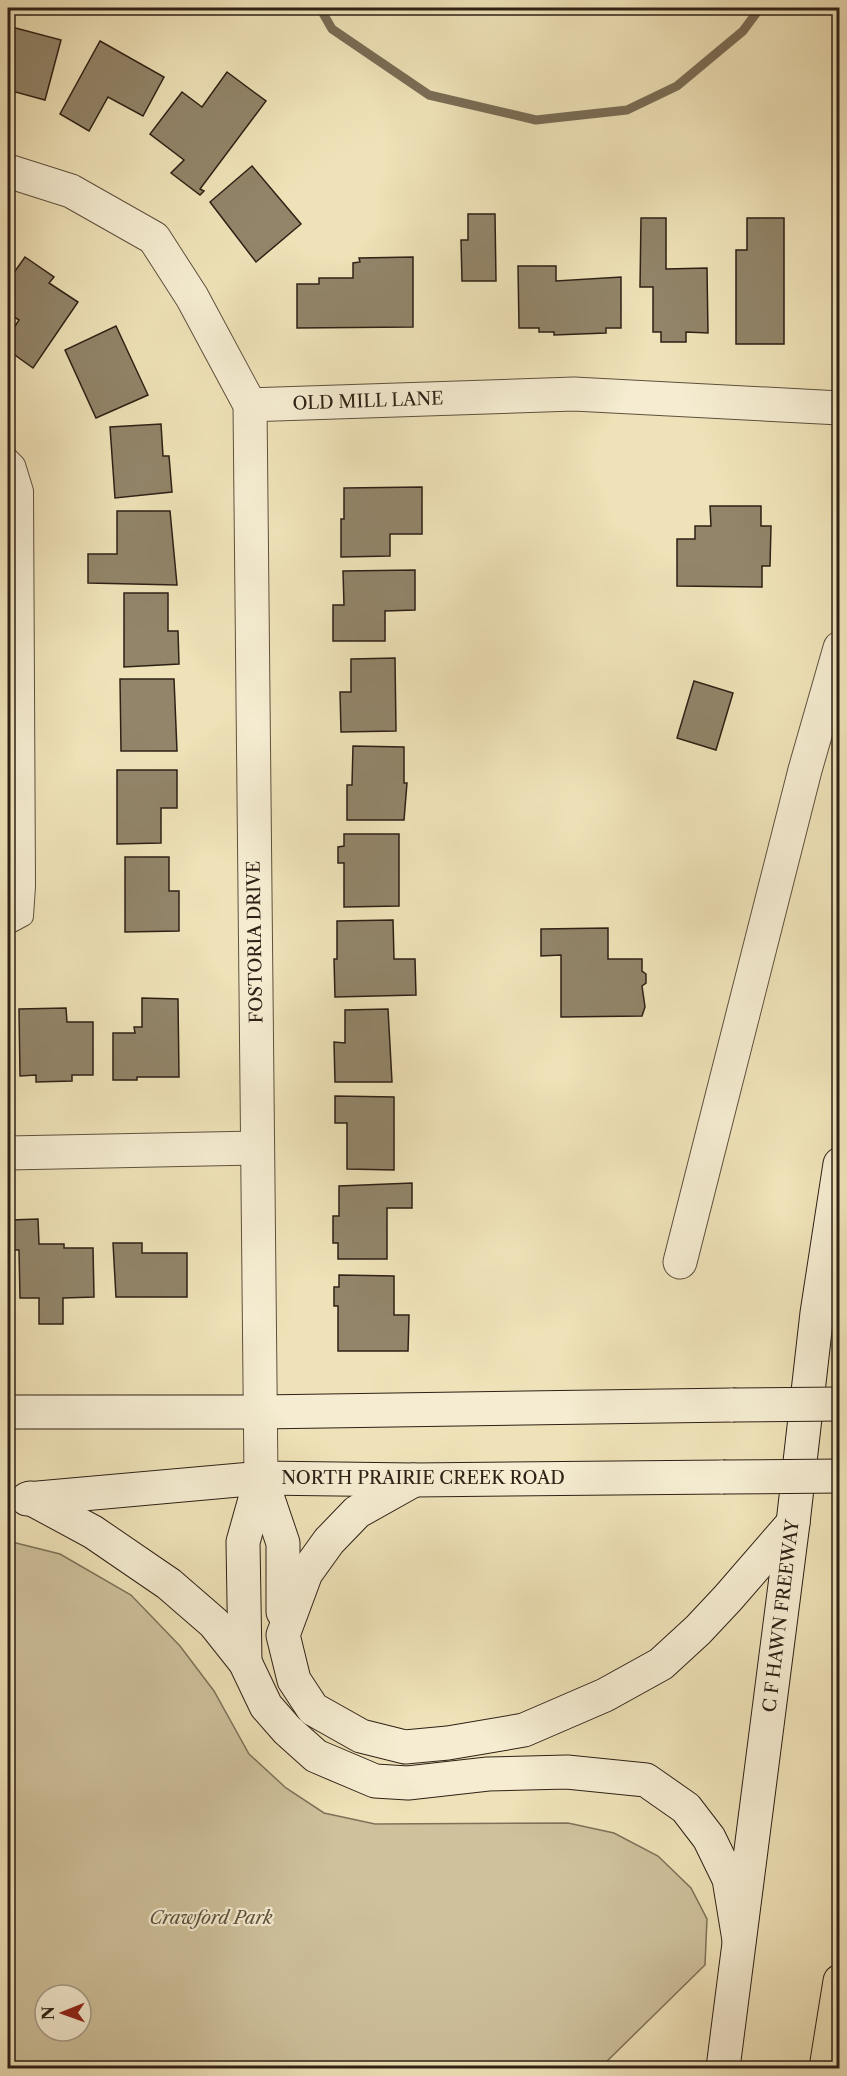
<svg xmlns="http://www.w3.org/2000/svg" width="847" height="2076" viewBox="0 0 847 2076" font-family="'Libre Caslon Text',serif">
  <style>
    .green { fill: #cec19c; stroke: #7e7159; stroke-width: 1.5; fill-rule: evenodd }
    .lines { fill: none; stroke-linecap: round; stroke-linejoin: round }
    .stream { stroke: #7a6d56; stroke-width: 9 }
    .building { fill: #92856a; stroke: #2e2116; stroke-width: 1.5 }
    .service-casing { stroke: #5e513e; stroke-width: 22 }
    .minor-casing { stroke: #5e513e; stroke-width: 35 }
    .secondary-casing { stroke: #2e2116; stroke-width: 35 }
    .motorway-casing { stroke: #2e2116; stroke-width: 35 }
    .service { stroke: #f5ecd1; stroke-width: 20 }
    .minor { stroke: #f5ecd1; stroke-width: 33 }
    .secondary { stroke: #f5ecd1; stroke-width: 33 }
    .motorway { stroke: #efe2b8; stroke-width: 33 }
    .secondary-bridge-casing { stroke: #2e2116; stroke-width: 35; stroke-linecap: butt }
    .secondary-bridge { stroke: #f5ecd1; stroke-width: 33 }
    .labels { text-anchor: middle; stroke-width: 4.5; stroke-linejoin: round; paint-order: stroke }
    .street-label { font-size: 18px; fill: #2e2116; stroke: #f5ecd1 }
    .park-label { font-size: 18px; font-style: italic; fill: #5e513e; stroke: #f5ecd1 }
  </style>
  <rect width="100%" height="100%" fill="#efe2b8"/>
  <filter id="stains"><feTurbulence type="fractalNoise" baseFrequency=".00333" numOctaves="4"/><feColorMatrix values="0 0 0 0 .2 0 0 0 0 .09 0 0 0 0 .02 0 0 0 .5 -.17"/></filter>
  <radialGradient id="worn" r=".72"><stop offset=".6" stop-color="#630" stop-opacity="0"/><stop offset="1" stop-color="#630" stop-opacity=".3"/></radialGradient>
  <path class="green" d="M8 1541 60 1554 131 1595 180 1646 214 1691 249 1754 286 1788 324 1813 375 1824 568 1823 614 1833 658 1856 691 1888 707 1919 705 1965 600 2068H8ZM45 1995H81V2031H45Z"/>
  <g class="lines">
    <path class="stream" d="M320 8 332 29 429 95 536 120 627 110 677 86 743 31 760 8"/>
  </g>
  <g class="building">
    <path d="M8 26 61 40 45 100 8 90Z"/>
    <path d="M100 41 164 77 143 116 108 97 89 131 60 114Z"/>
    <path d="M227 72 266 101 200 189 204 191 200 195 171 173 184 160 150 134 182 92 202 107Z"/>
    <path d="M252 166 301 224 256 262 210 202Z"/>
    <path d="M468 214H495L496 281H462L461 240H468Z"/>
    <path d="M641 218H666V269L707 268 708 333 686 332V342H661V332H653V287H640Z"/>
    <path d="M747 218H784V344H736V250H747Z"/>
    <path d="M25 257 54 277 49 283 78 302 33 368 8 350V337L19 320 8 313V281Z"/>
    <path d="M413 257V327L297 328V284H319V278H353V263L360 262 359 258Z"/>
    <path d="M518 266H556V281L621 277V328H606V333L554 335V332H539V328H519Z"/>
    <path d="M116 326 148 395 96 418 65 350Z"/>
    <path d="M161 424 163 456H169L172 492 115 498 110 427Z"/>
    <path d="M422 487V534H390V556L341 557V519H344V488Z"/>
    <path d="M710 506H761V526H771L770 566H762V587L677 586V539H695V526H711Z"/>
    <path d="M117 511H170L177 585 88 583V554H117Z"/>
    <path d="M415 570V610L385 611V641H333V605H344L343 571Z"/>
    <path d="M124 593H168V631H178L179 664 124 667Z"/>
    <path d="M395 658 396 731 341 732 340 692H351V659Z"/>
    <path d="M120 679H174L177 751H121Z"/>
    <path d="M694 681 733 693 716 750 677 738Z"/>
    <path d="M353 746 404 747V783H407L404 820H347V785H352Z"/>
    <path d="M117 770H177V808H161V843L117 844Z"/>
    <path d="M344 834H399V906L344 907V863H338V847L344 846Z"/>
    <path d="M125 857H169V891H179V931L125 932Z"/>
    <path d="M393 920 394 959H415L416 995 335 997 334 959H337V921Z"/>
    <path d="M608 928V959H642V971L646 974V983L642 986 645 1007 642 1016 561 1017V955L541 956V929Z"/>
    <path d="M142 998 178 999 179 1077H137V1080H113V1033H135L134 1027H142Z"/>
    <path d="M66 1008 67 1022H93V1075H72V1081L36 1082V1075L20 1076 19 1009Z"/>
    <path d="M388 1009 392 1082H335L334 1042 345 1043V1010Z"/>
    <path d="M335 1096 394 1097V1170L347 1169V1123H335Z"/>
    <path d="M412 1183V1208H387V1259H338V1243H333V1216H339V1186Z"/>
    <path d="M38 1219 39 1244H64V1248H93L94 1297 63 1298V1324H39V1298H20L19 1250H12L11 1220Z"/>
    <path d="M113 1243H142V1253H187V1297H116Z"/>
    <path d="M339 1275 394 1276V1315H409L408 1351H338V1306H334V1287H339Z"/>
  </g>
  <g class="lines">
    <defs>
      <path id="service" d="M8 458 15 465 23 491 25 886 23 916 8 924"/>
      <g id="minor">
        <path d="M8 171 71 191 154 238 192 297 250 405 261 1478"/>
        <path d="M250 405 574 394 840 408"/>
        <path d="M8 1153 257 1148"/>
        <path d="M680 1262 805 770 840 648"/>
      </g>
      <g id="secondary">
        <path d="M8 1412H260L733 1405"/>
        <path d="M261 1478 283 1543V1612"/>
        <path d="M414 1480 357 1512 329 1541 306 1573 283 1635 294 1680 313 1709 361 1736 405 1747 448 1743 524 1730 605 1695 661 1664 698 1630 728 1598 793 1523"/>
        <path d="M30 1498 93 1532 169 1584 214 1623 245 1662 266 1706 287 1730 316 1756 375 1781 408 1783 488 1774 567 1772 646 1780 686 1808 709 1838 729 1879 739 1940"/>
        <path d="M27 1499 261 1478 414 1480 723 1477"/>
        <path d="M245 1662 243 1542 261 1478"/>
        <path d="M723 2068 793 1523 817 1313 840 1164"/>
      </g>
      <path id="motorway" d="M826 2068 840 1981"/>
    </defs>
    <use href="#service" class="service-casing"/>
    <use href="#minor" class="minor-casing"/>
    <use href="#secondary" class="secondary-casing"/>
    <use href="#motorway" class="motorway-casing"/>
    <use href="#service" class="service"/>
    <use href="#minor" class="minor"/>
    <use href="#secondary" class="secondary"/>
    <use href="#motorway" class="motorway"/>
    <defs>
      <g id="secondary-bridge">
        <path d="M733 1405 840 1404"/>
        <path d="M723 1477 840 1476"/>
      </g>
    </defs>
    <use href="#secondary-bridge" class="secondary-bridge-casing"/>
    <use href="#secondary-bridge" class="secondary-bridge"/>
  </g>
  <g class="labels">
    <g class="street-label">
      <text transform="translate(368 401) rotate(-2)" y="6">OLD MILL LANE</text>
      <text transform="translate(255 942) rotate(-91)" y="6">FOSTORIA DRIVE</text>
      <text x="423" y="1484">NORTH PRAIRIE CREEK ROAD</text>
      <text transform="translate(781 1616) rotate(-83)" y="6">C F HAWN FREEWAY</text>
    </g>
    <g class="park-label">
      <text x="211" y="1924">Crawford Park</text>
    </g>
  </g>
  <rect width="847" height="2076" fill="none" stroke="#efe2b8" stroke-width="30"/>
  <rect x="9" y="9" width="829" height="2058" fill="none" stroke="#2e2116" stroke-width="3"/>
  <rect x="15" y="15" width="817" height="2046" fill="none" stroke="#2e2116" stroke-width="1.5"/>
  <g transform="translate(63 2013) rotate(269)"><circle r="28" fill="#f5ecd1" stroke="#a59b86" stroke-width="1.5"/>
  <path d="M0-4.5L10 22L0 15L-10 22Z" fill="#8f2418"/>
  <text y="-9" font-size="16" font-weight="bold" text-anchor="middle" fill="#2e2116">N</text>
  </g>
  <rect width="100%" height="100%" filter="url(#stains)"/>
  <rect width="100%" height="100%" fill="url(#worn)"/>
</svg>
